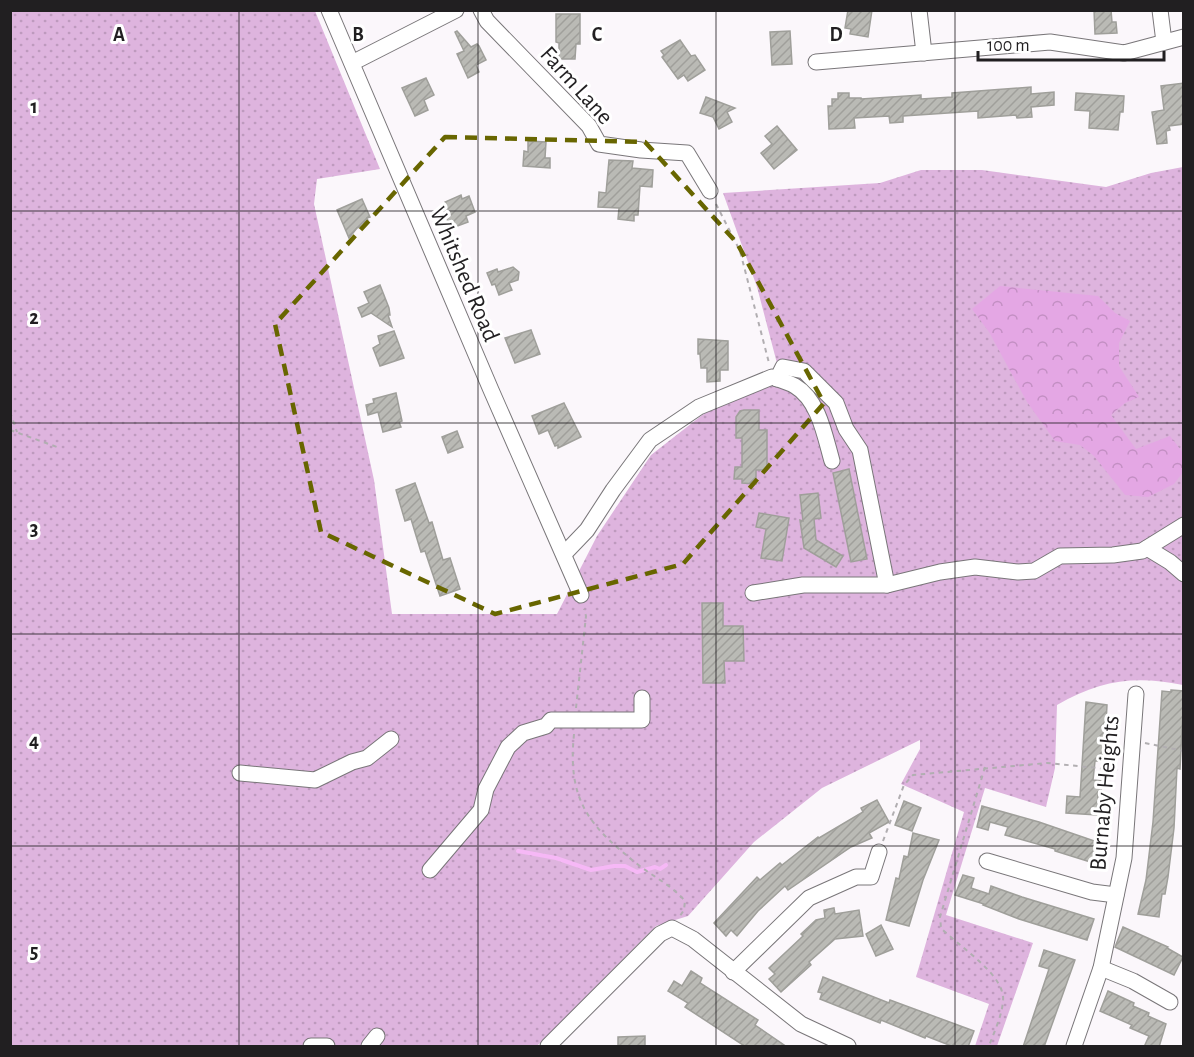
<svg xmlns="http://www.w3.org/2000/svg" width="1194" height="1057" viewBox="0 0 1194 1057" font-family="'Alegreya Sans',sans-serif">
  <style>
    .grass { fill: url(#grass-dots) }
    .forest { fill: url(#forest-crowns) }
    .lines { fill: none; stroke-linecap: round; stroke-linejoin: round }
    .stream { stroke: #f6b8f6; stroke-width: 4 }
    .building { fill: url(#building-hatch); stroke: #9f9f9a; stroke-width: 1.5 }
    .minor-casing { stroke: #797679; stroke-width: 17 }
    .path { stroke: #b1aeb1; stroke-width: 2; stroke-dasharray: 4.5 4.5; stroke-linecap: butt }
    .minor { stroke: #fff; stroke-width: 15 }
    .marked { fill: none; stroke: #686600; stroke-width: 4.5; stroke-dasharray: 12 8; stroke-linejoin: round }
    .grid { fill: none; stroke: #211f21; stroke-width: 1.5; stroke-opacity: 0.55 }
    .labels { text-anchor: middle; stroke-width: 6; stroke-linejoin: round; paint-order: stroke }
    .street-label { font-size: 24px; fill: #211f21; stroke: #fff }
    .grid-label { font-size: 20px; text-anchor: middle; font-weight: bold; fill: #211f21; stroke: #fff; stroke-width: 6; stroke-linejoin: round; paint-order: stroke }
  </style>
  <defs>
    <pattern id="grass-dots" width="8" height="8" patternUnits="userSpaceOnUse" patternTransform="scale(1.5)"><rect width="8" height="8" fill="#deb4de"/><path d="M2 2h.1M6 6h.1" fill="none" stroke="#be9abe" stroke-width="1.8" stroke-linecap="round"/></pattern>
    <pattern id="forest-crowns" width="20" height="18" patternUnits="userSpaceOnUse" patternTransform="scale(1.5)"><rect width="20" height="18" fill="#e4a7e4"/><path d="M2 6a3 3 0 1 1 6 0M12 15a3 3 0 1 1 6 0" fill="none" stroke="#c38fc3"/></pattern>
    <pattern id="building-hatch" width="6" height="6" patternUnits="userSpaceOnUse" patternTransform="scale(1.5)"><rect width="6" height="6" fill="#babab5"/><path d="M-1 1l2-2M0 6l6-6M5 7l2-2" fill="none" stroke="#a09f9b"/></pattern>
  </defs>
  <rect width="100%" height="100%" fill="#fbf7fb"/>
  <path class="grass" d="M11 11H315L380 169 317 179 314 204 374 480 392 614H557L597 536 651 455 701 416 760 374 779 371 757 287 723 193 880 183 921 170H982L1106 187 1151 173 1183 167V685C1135 675 1100 680 1057 705L1055 768 1046 807 985 788 946 915 1033 943 997 1046H975L989 1004 916 977 964 812 901 784 920 749V740L822 788 754 842 688 916 656 926 537 1046H11Z"/>
  <path class="forest" d="M1000 286 1098 296 1115 313 1130 321 1119 343V366L1139 397 1125 403 1111 415 1136 449 1170 436 1183 453V472L1174 484 1148 497 1125 495 1094 456 1080 445 1055 441 1027 402 989 332 972 309Z"/>
  <g class="lines">
    <path class="stream" d="M518 851 556 858 591 870 614 866H625L637 872 655 867 660 869 666 865"/>
  </g>
  <g class="building">
    <path d="M848 10H872L868 37 850 34 851 29 845 28Z"/>
    <path d="M1094 10H1111L1112 22H1116L1117 33 1095 34Z"/>
    <path d="M556 14H580V44H576L575 59H559V43L556 42Z"/>
    <path d="M457 31 471 47 477 44 479 46 486 60 476 65 479 72 468 78 457 54 464 51 455 32Z"/>
    <path d="M790 31 792 64 772 65 770 32Z"/>
    <path d="M680 40 691 56 695 55 705 70 688 81 684 75 678 79 662 57 664 55 661 51Z"/>
    <path d="M426 78 434 95 424 100 428 110 415 116 402 88Z"/>
    <path d="M1184 83V124L1169 126 1170 130 1166 131 1167 143 1157 144 1152 112 1164 110 1161 86Z"/>
    <path d="M1031 87V94L1054 92V105L1031 107 1032 117 1017 118 1016 115 978 118V111L903 116V122L890 123 889 116 854 118 855 128 829 129 828 106H832V99H838V93H849V98H861V99L921 95V99L952 97V93Z"/>
    <path d="M1076 93 1124 96 1123 112H1120L1118 130 1089 128 1090 111 1075 110Z"/>
    <path d="M706 97 735 108 727 112 732 122 719 129 713 117 700 113Z"/>
    <path d="M777 126 797 150 774 169 761 153 772 144 765 136Z"/>
    <path d="M528 141 546 142 545 158H550V168L523 166 524 151 528 152Z"/>
    <path d="M609 160 633 161 632 168 653 170 652 187 640 186 638 215H634V221L618 219 619 208 598 207 599 192 606 193Z"/>
    <path d="M461 195 462 199 469 196 475 212 466 216 468 222 455 227 448 222 442 206 446 204 445 202Z"/>
    <path d="M362 199 370 217 367 218 368 221 364 222 365 225 357 228 349 238 337 210Z"/>
    <path d="M513 267 519 272 518 280 509 283 512 290 499 295 495 284 492 285 487 273 497 269 498 272Z"/>
    <path d="M380 285 389 308 390 315H388L392 327 371 313 362 317 358 308 369 303 364 292Z"/>
    <path d="M531 330 540 354 515 363 505 338Z"/>
    <path d="M394 331 404 358 380 366 373 348 380 344 378 336Z"/>
    <path d="M698 339 728 341V370H720V381L707 382V368H701L700 354H698Z"/>
    <path d="M396 393 402 421 399 422 401 427 383 432 378 412 368 415 366 405 374 403 373 399Z"/>
    <path d="M564 403 581 437 558 448V445L555 446 548 430 539 434 532 416Z"/>
    <path d="M744 410H759V430H767V470H756V484L742 483V479H734L735 467H742V438H736V417L740 411Z"/>
    <path d="M457 431 463 447 448 453 442 437Z"/>
    <path d="M849 469 867 559 851 562 833 473Z"/>
    <path d="M415 483 429 523 432 522 443 560 450 558 460 589 440 596 425 551 421 552 411 519 405 521 396 490Z"/>
    <path d="M818 493 821 518 814 519 816 540 843 556 836 567 804 548 800 520 803 521 800 495Z"/>
    <path d="M759 513 789 518 782 561 761 558 766 529 756 527Z"/>
    <path d="M702 603H723V626H743L744 661H724L725 683H703Z"/>
    <path d="M1171 690 1184 691 1180 769 1177 768 1174 828 1168 877 1165 894H1162L1159 917 1138 914 1146 880 1153 822 1162 691 1171 692Z"/>
    <path d="M1086 702 1107 705 1104 761H1095L1093 780 1102 781 1101 792H1098L1097 815 1066 813 1067 796 1080 797Z"/>
    <path d="M877 800 889 822 869 833 872 838 851 847 788 890 785 886 758 911 737 936 731 930 726 936 714 923 757 877 760 880 780 863 782 865 818 837 819 838 863 812 861 808Z"/>
    <path d="M904 801 921 808 912 831 895 825Z"/>
    <path d="M982 806 1039 822 1106 845 1100 865 1055 851V849L1005 835 1008 827 990 822 988 830 977 827Z"/>
    <path d="M913 833 939 840 923 880 909 926 886 920 896 878 899 879 904 856 908 857Z"/>
    <path d="M963 875 974 878 971 888 989 894 991 886 1022 897 1094 919 1087 940 1019 919 983 905 984 904 955 895Z"/>
    <path d="M834 908 835 914 859 910 863 936 835 939 809 962 811 965 781 992 769 979 775 974 769 968 803 936 801 934 816 920 825 918 824 910Z"/>
    <path d="M881 925 893 949 876 956 866 934Z"/>
    <path d="M1123 927 1168 947 1167 948 1183 957 1174 975 1115 947Z"/>
    <path d="M1044 950 1075 960 1044 1047H1023L1049 969 1039 966Z"/>
    <path d="M691 971 702 978 700 983 758 1020 755 1025 787 1047H746L685 1007 688 1003 668 991 674 981 682 986Z"/>
    <path d="M823 977 889 1003 890 1000 974 1031 968 1047H954L926 1036 925 1038 881 1020 880 1023 820 999 822 993 818 992Z"/>
    <path d="M1108 991 1134 1003 1133 1006 1149 1013 1148 1016 1166 1024 1159 1047H1144L1149 1036 1130 1028 1132 1025 1100 1011Z"/>
    <path d="M645 1036V1047H618V1037Z"/>
  </g>
  <g class="lines">
    <defs>
      <g id="minor">
        <path d="M329 10 491 390 581 595"/>
        <path d="M481 10 487 21 589 126 599 144 641 150 687 153 710 191"/>
        <path d="M919 10 924 53"/>
        <path d="M1160 10 1164 42"/>
        <path d="M816 62 1050 42 1124 53 1184 37"/>
        <path d="M352 63 456 10"/>
        <path d="M777 379 783 367 804 371 836 403 846 429 860 450 887 585"/>
        <path d="M1147 548 1170 562 1184 574"/>
        <path d="M564 554 587 530 613 490 650 440 699 407 772 377C780 380 788 382 795 386 819 400 825 437 832 461"/>
        <path d="M753 593 803 585H887L940 572 975 567 1018 572 1034 571 1060 556 1113 555 1142 551 1184 525"/>
        <path d="M240 773 315 780 352 762 367 758 391 739"/>
        <path d="M987 861 1092 892 1116 895"/>
        <path d="M430 870 481 810 486 789 508 747 523 733 546 726 551 720H642V698"/>
        <path d="M1101 968 1133 981 1170 1002"/>
        <path d="M733 972 809 898 856 877H871L879 852"/>
        <path d="M311 1046H327"/>
        <path d="M369 1046 377 1036"/>
        <path d="M548 1046 660 934 672 928 693 939 801 1024 848 1046"/>
        <path d="M1074 1046 1101 968 1124 858 1136 694"/>
      </g>
    </defs>
    <use href="#minor" class="minor-casing"/>
    <g class="path">
      <path d="M716 204 740 251 769 363"/>
      <path d="M10 412 17 432"/>
      <path d="M10 430 57 447"/>
      <path d="M576 708 586 616 584 609"/>
      <path d="M574 734C567 802 590 827 641 867 656 878 672 886 685 901L684 910 680 916"/>
      <path d="M1145 743 1184 751"/>
      <path d="M985 767 940 917 941 928C958 946 1006 975 1003 1001 1002 1016 994 1032 989 1046"/>
      <path d="M883 841 904 785 913 775 1047 763 1118 770"/>
    </g>
    <use href="#minor" class="minor"/>
  </g>
  <path class="marked" d="M445 137 645 142 737 243 824 403 683 564 495 614 321 532 275 324Z"/>
  <path class="grid" d="M239 10V1046M478 10V1046M716 10V1046M955 10V1046M10 211H1184M10 423H1184M10 634H1184M10 846H1184"/>
  <g class="labels">
    <g class="street-label">
      <text transform="translate(577 85) rotate(48)" y="8">Farm Lane</text>
      <text transform="translate(465 274) rotate(67)" y="8">Whitshed Road</text>
      <text transform="translate(1104 793) rotate(-85)" y="8">Burnaby Heights</text>
    </g>
  </g>
  <g class="grid-label">
    <text x="119" y="41">A</text>
    <text x="358" y="41">B</text>
    <text x="597" y="41">C</text>
    <text x="836" y="41">D</text>
    <text x="34" y="113">1</text>
    <text x="34" y="324">2</text>
    <text x="34" y="535">3</text>
    <text x="34" y="747">4</text>
    <text x="34" y="958">5</text>
  </g>
  <rect width="1194" height="1057" fill="none" stroke="#211f21" stroke-width="24"/>
  <path d="M978 51v9h186v-9" fill="none" stroke="#211f21" stroke-width="3"/>
  <text x="987" y="51" font-size="18" fill="#211f21" stroke="#ffffff" stroke-width="4.5" paint-order="stroke">100 m</text>
</svg>
